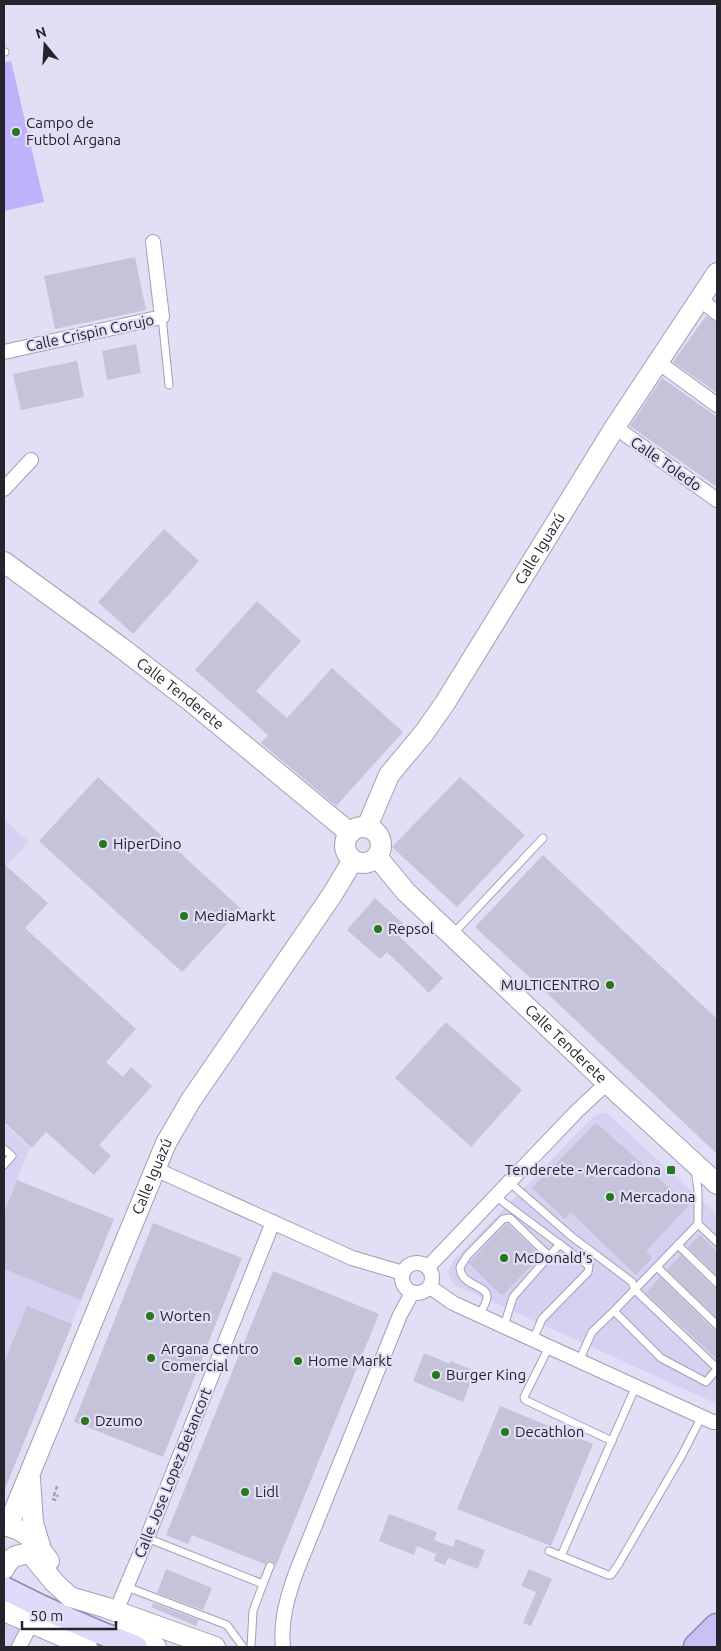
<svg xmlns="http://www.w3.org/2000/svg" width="721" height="1651" viewBox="0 0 721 1651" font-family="Ubuntu,sans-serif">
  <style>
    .built { fill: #d5d1f0 }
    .green { fill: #bfb2fd }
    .building { fill: #c6c2da }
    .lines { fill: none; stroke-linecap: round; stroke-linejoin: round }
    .lane-casing { stroke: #a29fb5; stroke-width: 9 }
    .street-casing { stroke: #a29fb5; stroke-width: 16 }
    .secondary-casing { stroke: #a29fb5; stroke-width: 22 }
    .primary-casing { stroke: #9089b0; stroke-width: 25 }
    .highway-casing { stroke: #9089b0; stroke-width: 29 }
    .path { stroke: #a19fb1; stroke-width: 2.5; stroke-dasharray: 4 2.5; stroke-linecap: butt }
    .lane { stroke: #fff; stroke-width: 7 }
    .street { stroke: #fff; stroke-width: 14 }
    .secondary { stroke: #fff; stroke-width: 20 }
    .primary { stroke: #dfd9fa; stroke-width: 22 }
    .highway { stroke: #c9c0f7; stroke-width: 26 }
    .poi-dot { fill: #28771f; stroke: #e1def6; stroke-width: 2 }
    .labels { text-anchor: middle; stroke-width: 4.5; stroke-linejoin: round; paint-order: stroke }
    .poi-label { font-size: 15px; fill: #25232c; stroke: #e1def6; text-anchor: start }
    .street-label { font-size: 15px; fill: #25232c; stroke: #e1def6 }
  </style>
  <rect width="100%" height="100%" fill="#e1def6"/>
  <g class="built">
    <path d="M4 819 29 842 4 869Z"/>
    <path d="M601 1113H606L610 1116 717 1215V1404L455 1285 450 1279 448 1271 453 1261 594 1116Z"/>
    <path d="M4 1124 30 1147 4 1213Z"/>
    <path d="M4 1269 81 1300 4 1492Z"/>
    <path d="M4 1614 26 1625 15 1647H4Z"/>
  </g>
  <path class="green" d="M11 61 44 202 4 211V63Z"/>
  <g class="building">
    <path d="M135 257 146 310 55 329 44 276Z"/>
    <path d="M706 316 717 322V393L673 362Z"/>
    <path d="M136 344 141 373 107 380 102 351Z"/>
    <path d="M77 361 84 397 21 410 13 374Z"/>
    <path d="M662 378 717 417V487L630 426Z"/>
    <path d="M164 529 199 561 133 634 98 602Z"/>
    <path d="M257 601 301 641 256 691 287 718 332 668 403 732 336 806 261 743 268 735 195 670Z"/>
    <path d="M98 777 241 909 182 972 39 841Z"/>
    <path d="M460 777 525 835 457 907 392 847Z"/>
    <path d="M543 855 717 1019V1154L551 997 475 927Z"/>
    <path d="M4 864 48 903 25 928 136 1029 106 1062 123 1077 131 1067 152 1086 99 1145 111 1156 94 1175 46 1132 32 1148 4 1122Z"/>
    <path d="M375 898 408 928 400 937 443 978 429 993 387 952 380 959 347 930Z"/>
    <path d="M446 1022 522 1090 471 1147 395 1078Z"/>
    <path d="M596 1123 689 1205 646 1251 652 1258 636 1275 570 1212 565 1219 532 1188Z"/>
    <path d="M17 1180 114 1219 81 1300 4 1269V1213Z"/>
    <path d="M153 1223 242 1258 163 1457 74 1422Z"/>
    <path d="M506 1224H508L541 1256 502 1296 469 1263Z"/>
    <path d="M700 1235 717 1252V1276L688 1247Z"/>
    <path d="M681 1255 713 1287 717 1288V1318L667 1270Z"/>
    <path d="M273 1271 379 1314 275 1568V1565L272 1561H269L265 1564 192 1535 188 1544 166 1535Z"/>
    <path d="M660 1277 713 1329 717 1330V1359L646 1293Z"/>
    <path d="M27 1306 72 1324 4 1491V1363Z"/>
    <path d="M424 1353 450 1364V1361L471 1369 470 1372 474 1373 463 1402 413 1381Z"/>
    <path d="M500 1406 593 1444 551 1546 457 1509Z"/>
    <path d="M389 1514 437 1532 434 1540 453 1547 456 1539 485 1550 478 1569 448 1558 445 1565 434 1561 436 1554 417 1546 414 1555 379 1541Z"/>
    <path d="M166 1569 212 1588 203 1610 157 1593Z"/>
    <path d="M529 1569 552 1579 531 1626 523 1623 536 1592 521 1586Z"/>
    <path d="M153 1603 199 1620 196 1626 151 1607Z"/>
  </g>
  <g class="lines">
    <defs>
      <g id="lane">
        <path d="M4 52H5"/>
        <path d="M162 317 169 385"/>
        <path d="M453 934 543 838"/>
        <path d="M4 1149 12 1156 4 1165"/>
        <path d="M509 1182 571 1236 632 1282 635 1290 717 1368"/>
        <path d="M495 1196 589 1266 588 1272 542 1319 533 1340"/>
        <path d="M698 1224 717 1242"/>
        <path d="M678 1245 717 1283"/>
        <path d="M549 1256 560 1244"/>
        <path d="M657 1267 717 1325"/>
        <path d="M614 1311 661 1358 706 1382 717 1369"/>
        <path d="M479 1315C482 1310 487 1302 487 1297 488 1285 460 1286 460 1267L467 1256 503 1219 510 1218 549 1256 513 1297 504 1326"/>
        <path d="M549 1347 524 1397 525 1400 612 1441"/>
        <path d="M579 1361 592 1332 614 1311 698 1224V1190L695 1170"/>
        <path d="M147 1538 263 1584 270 1566"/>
        <path d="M549 1551 608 1575H611L618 1565 682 1455 702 1416"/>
        <path d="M561 1556 636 1386"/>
        <path d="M127 1587 227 1625 243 1647"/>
        <path d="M251 1647 253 1611 263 1584"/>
      </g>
      <g id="street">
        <path d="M700 299 717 313"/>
        <path d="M4 352 162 317 153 242"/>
        <path d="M658 362 717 405"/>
        <path d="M615 427 717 500"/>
        <path d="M4 489 31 460"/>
        <path d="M155 1169 352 1258 403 1273"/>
        <circle cx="417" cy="1278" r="15"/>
        <path d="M428 1267 577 1111 607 1083"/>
        <path d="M430 1287 453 1303 713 1422H717"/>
        <path d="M116 1611 147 1538 273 1222"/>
        <path d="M19 1647 31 1624"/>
        <path d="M283 1647C280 1620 288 1595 297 1570L400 1315 412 1293"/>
      </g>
      <g id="secondary">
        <path id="s1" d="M4 562 119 646 193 703 350 833"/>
        <path id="s2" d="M367 827 389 775 424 733 445 703 615 427 717 273"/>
        <circle cx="363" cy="845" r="18"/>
        <path id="s3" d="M377 857 406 892 607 1083 717 1184"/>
        <path d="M30 1479 33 1523 40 1546"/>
        <path id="s4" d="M8 1526 166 1143 191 1100 332 895 353 860"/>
        <path d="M8 1526C28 1531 38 1545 49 1561"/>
        <path d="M4 1569C10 1556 17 1555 30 1553L54 1582 70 1597 104 1607 215 1647"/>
        <path d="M4 1611 87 1647"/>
        <path d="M122 1632 156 1647"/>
      </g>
      <path id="primary" d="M4 1588C47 1610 91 1630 136 1647"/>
      <path id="highway" d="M697 1647 717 1627"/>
    </defs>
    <use href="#lane" class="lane-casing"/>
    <use href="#street" class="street-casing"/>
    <use href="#secondary" class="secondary-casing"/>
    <use href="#primary" class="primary-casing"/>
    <use href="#highway" class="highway-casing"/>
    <path class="path" d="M57 1486 53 1499 55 1500 58 1495"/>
    <use href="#lane" class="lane"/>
    <use href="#street" class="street"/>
    <use href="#secondary" class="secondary"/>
    <use href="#primary" class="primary"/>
    <use href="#highway" class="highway"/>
  </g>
  <g class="poi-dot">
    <circle cx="16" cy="132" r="5"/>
    <circle cx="103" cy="844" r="5"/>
    <circle cx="184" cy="916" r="5"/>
    <circle cx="378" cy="929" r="5"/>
    <circle cx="610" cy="985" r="5"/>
    <rect x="666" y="1165" width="10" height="10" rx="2.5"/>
    <circle cx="610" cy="1197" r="5"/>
    <circle cx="504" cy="1258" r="5"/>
    <circle cx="150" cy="1316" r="5"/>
    <circle cx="151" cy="1358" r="5"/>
    <circle cx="298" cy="1361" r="5"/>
    <circle cx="436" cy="1375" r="5"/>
    <circle cx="85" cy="1421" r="5"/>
    <circle cx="505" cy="1432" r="5"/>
    <circle cx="245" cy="1492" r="5"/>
  </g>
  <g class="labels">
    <g class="poi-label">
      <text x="26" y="128">Campo de<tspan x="26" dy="17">Futbol Argana</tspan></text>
      <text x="113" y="849">HiperDino</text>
      <text x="194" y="921">MediaMarkt</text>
      <text x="388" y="934">Repsol</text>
      <text x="600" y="990" text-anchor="end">MULTICENTRO</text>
      <text x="661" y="1175" text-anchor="end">Tenderete - Mercadona</text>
      <text x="620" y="1202">Mercadona</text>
      <text x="514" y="1263">McDonald's</text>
      <text x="160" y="1321">Worten</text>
      <text x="161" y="1354">Argana Centro<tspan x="161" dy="17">Comercial</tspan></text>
      <text x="308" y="1366">Home Markt</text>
      <text x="446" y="1380">Burger King</text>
      <text x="95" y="1426">Dzumo</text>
      <text x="515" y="1437">Decathlon</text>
      <text x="255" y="1497">Lidl</text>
    </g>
    <g class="street-label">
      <text transform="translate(90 333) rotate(-12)" y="5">Calle Crispin Corujo</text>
      <text transform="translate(666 464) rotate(35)" y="5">Calle Toledo</text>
      <text dy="5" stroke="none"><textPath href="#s2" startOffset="329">Calle Iguazú</textPath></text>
      <text dy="5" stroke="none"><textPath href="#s1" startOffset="220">Calle Tenderete</textPath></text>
      <text dy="5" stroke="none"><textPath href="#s3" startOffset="266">Calle Tenderete</textPath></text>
      <text dy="5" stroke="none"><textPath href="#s4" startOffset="378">Calle Iguazú</textPath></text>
      <text transform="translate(173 1473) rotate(-68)" y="5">Calle Jose Lopez Betancort</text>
    </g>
  </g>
  <rect width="721" height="1651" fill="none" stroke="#25232c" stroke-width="10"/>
  <g transform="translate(45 45) rotate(342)" stroke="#e1def6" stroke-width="4" paint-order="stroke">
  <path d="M0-4L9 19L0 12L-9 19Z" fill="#25232c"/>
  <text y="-8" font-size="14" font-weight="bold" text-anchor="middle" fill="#25232c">N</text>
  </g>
  <path d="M22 1621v8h94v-8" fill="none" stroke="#25232c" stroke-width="2.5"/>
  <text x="30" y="1621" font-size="15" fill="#25232c" stroke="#e1def6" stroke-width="4" paint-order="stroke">50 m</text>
</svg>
